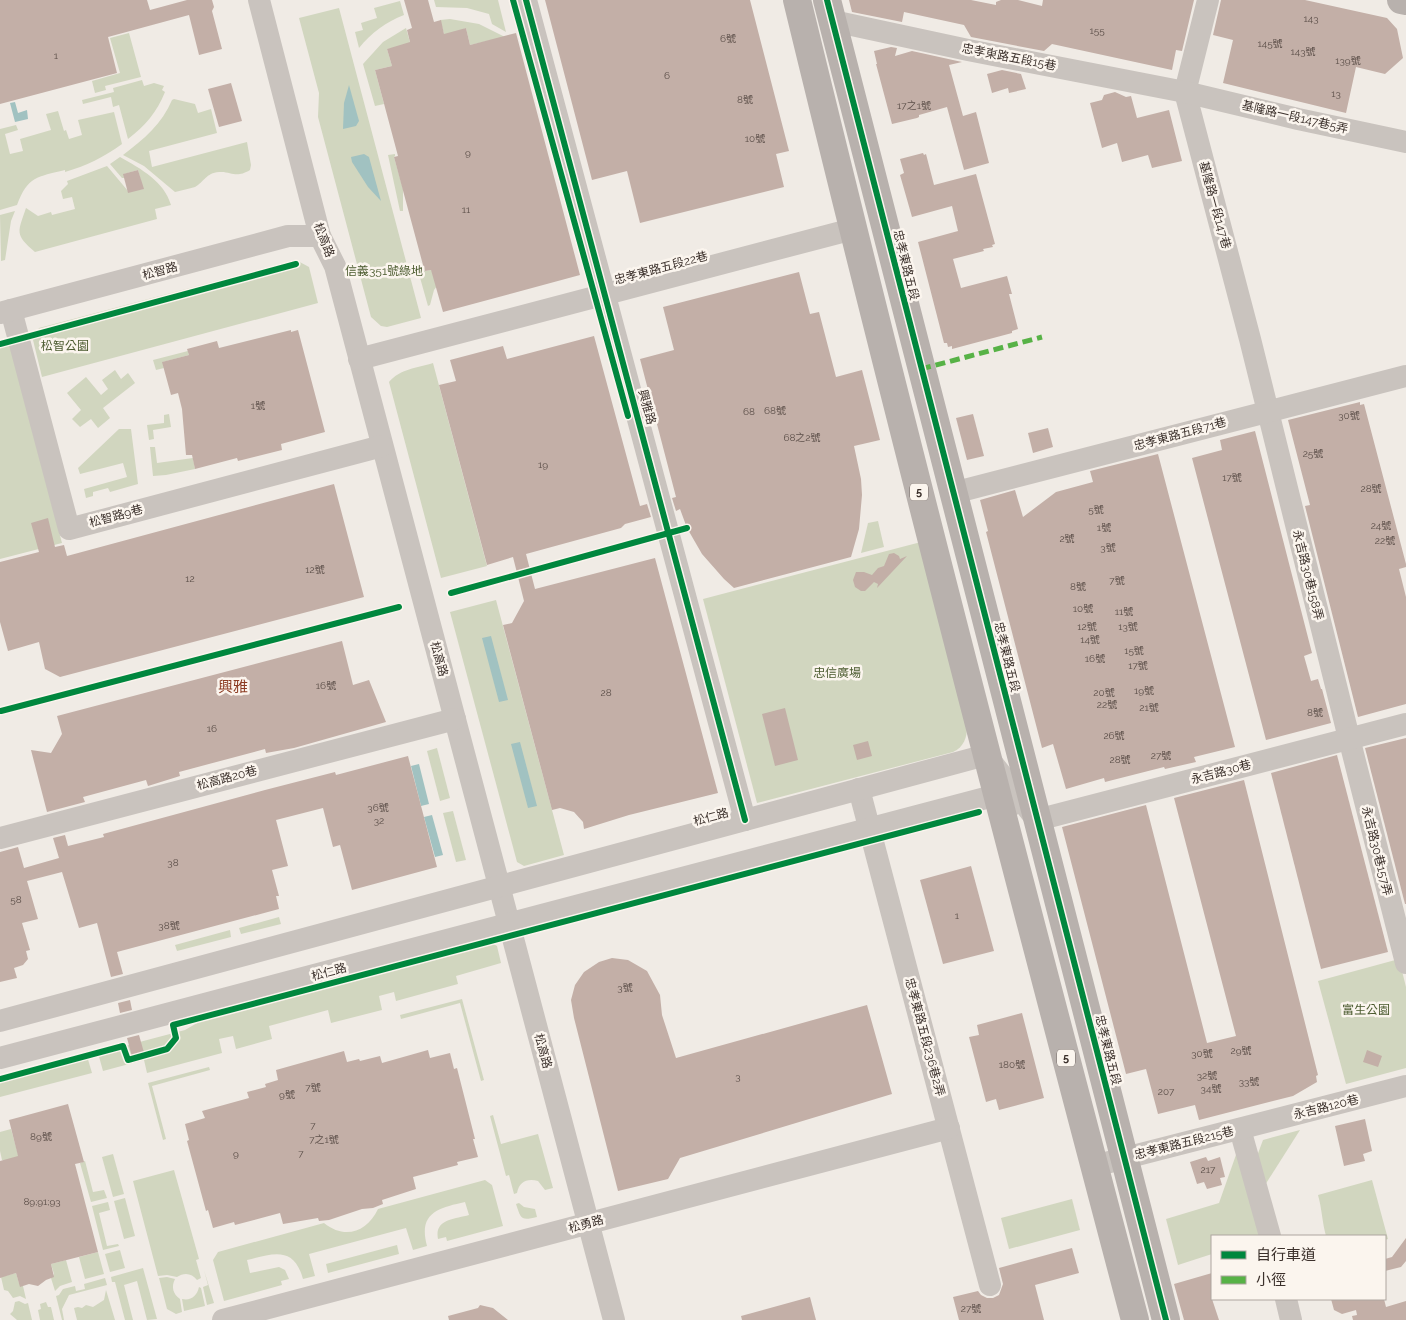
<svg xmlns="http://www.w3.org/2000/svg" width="1406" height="1320" viewBox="0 0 1406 1320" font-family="Raleway,'Noto Sans TC',sans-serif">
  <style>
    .green { fill: #d1d6bf }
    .water { fill: #a1c2c1 }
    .building { fill: #c3afa7 }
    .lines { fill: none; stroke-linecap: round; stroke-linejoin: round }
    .minor { stroke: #c9c3be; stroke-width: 22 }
    .major { stroke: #b8b1ad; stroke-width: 28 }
    .quiet { stroke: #57b246; stroke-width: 5; stroke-dasharray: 10 5; stroke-linecap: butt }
    .cycleway-casing { stroke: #fbf5ee; stroke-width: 9 }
    .cycleway { stroke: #00873e; stroke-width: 6 }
    .labels { text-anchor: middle; stroke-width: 5; stroke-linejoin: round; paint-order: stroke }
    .number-label { font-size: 10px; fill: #5d504a }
    .shield { fill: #fbf5ee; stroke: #756b66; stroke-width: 1 }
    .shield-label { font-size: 11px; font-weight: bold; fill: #3b302b }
    .street-label { font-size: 12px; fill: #3b302b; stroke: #fbf5ee }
    .park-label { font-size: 12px; fill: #4a5a2e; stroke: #fbf5ee }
    .quarter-label { font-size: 15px; fill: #8c3b22; stroke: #fbf5ee }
  </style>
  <rect width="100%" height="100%" fill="#f0ebe5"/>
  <g class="green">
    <path d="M434 0H498L506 32 492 24 489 14 467 8 436 7Z"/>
    <path d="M400 1 404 15C386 22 371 33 359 48L355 32 363 30 361 23 377 18 374 8Z"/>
    <path d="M339 8 421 318 387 327 381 326 371 317 318 117 319 93 299 18Z"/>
    <path d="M450 19 479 24 505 37 470 45 466 28 445 37 440 20Z"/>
    <path d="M406 28 411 46 387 49 392 66 375 70 384 104 375 106 363 64 383 42Z"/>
    <path d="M129 33 141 77 105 86 106 90 95 93 92 81 120 73 110 38Z"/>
    <path d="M142 80 144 86 154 83 164 86 162 90 165 92C157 112 145 126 128 139L119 105 113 107 111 97 83 104 82 100 114 92 113 88Z"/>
    <path d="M174 99 195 104 198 113 211 109 217 133 149 151 152 167 247 142 251 165 250 170C235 179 232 171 219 172 206 173 204 182 195 187 189 189 182 190 175 192L144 166 123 155C144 139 162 124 172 100Z"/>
    <path d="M58 111 64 131 66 130 69 139 82 135 78 120 114 112 122 144C104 157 86 166 65 172V170C37 177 28 176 17 205L0 210V129L16 125 18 130 5 134 10 154 23 151 20 139 51 130 46 114Z"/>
    <path d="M395 154V156L394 157 403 189V211H400L388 155Z"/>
    <path d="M120 157C141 169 164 181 171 205L155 209 157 219 35 252C14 234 18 232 26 208L38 216 51 212 52 215 75 209 72 197 63 199 61 191 68 184 67 181 107 166 128 191 143 189 138 170 124 174V178H122L110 164Z"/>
    <path d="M15 211 11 221 5 260 1 261 0 215Z"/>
    <path d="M296 260 309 267 318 303 42 377 33 340 39 328Z"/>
    <path d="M423 265 425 271 431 270 440 282 434 290 430 305 428 306 417 267Z"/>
    <path d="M0 340 10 346 62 543 0 559Z"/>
    <path d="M188 351 189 355 163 362 164 368 156 370 153 360Z"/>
    <path d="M433 363 487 566 441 578 389 382C400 369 417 368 433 363Z"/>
    <path d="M115 370 121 379 128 373 135 383 103 408 110 418 98 428 91 419 80 427 72 419 81 410 67 393 86 377 101 395 108 389 102 380Z"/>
    <path d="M169 414 171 427 153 430 154 439 149 440 147 425 164 423V415Z"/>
    <path d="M119 429H131L138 484 110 492 108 488 93 492V496L86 498 84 489 127 477 123 463 80 474 78 468Z"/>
    <path d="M150 447H155L157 463 193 458 195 469 166 475 153 476Z"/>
    <path d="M878 521 884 547 861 553 868 523Z"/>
    <path d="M921 542 967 727C967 737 964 747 953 752L757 803 703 599Z"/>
    <path d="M496 600 564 855 524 866 517 862 450 612Z"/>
    <path d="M437 748 450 798 440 801 427 751Z"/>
    <path d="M453 811 466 860 456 862 443 813Z"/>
    <path d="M279 917 281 924 241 934 239 928Z"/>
    <path d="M230 930 231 937 177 951 175 945Z"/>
    <path d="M490 942 497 946 501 963 456 976 458 984 396 1001 394 992 379 996 382 1010 331 1023 328 1010 269 1026 272 1039 236 1049 233 1036 219 1039 222 1053 147 1073 144 1060 103 1071 98 1053 185 1030 204 1019Z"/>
    <path d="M1399 959 1406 987V1068L1346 1084 1318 981Z"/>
    <path d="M462 999 484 1080 481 1081 460 1003 401 1019 400 1015Z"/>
    <path d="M87 1056 92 1073 0 1097V1079Z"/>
    <path d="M209 1067 210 1070 152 1086 166 1139 163 1140 148 1083Z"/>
    <path d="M493 1115 501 1144 538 1134 553 1188 545 1190 538 1181C527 1178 519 1182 517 1193L514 1194 509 1175 506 1176 490 1116Z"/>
    <path d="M11 1129 21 1165 2 1160 0 1151V1132Z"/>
    <path d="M1300 1130 1265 1185 1257 1156 1263 1140Z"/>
    <path d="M1237 1152 1265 1236H1212V1254L1178 1265 1166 1219 1219 1203Z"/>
    <path d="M113 1154 124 1194 113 1197 102 1157Z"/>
    <path d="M85 1161 93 1192 104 1190 107 1198 91 1202 80 1163Z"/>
    <path d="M174 1170 199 1259 196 1260 201 1278 197 1280C192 1273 184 1272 177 1277L167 1275 158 1276 133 1181Z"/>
    <path d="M485 1180 492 1185 503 1226 447 1241 446 1237 438 1239C434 1219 455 1219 469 1215L465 1202C438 1208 418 1213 427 1246L413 1250 406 1228 309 1254 315 1276 303 1279C294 1246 274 1253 247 1260L250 1273 279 1267 285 1270 289 1279 281 1281 282 1285 224 1301 213 1260 218 1252 324 1223C345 1240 367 1232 378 1209Z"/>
    <path d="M1372 1180 1388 1239 1385 1240V1236H1326C1322 1222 1322 1209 1318 1195Z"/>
    <path d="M125 1198 135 1236 124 1239 114 1201Z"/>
    <path d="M1072 1199 1080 1230 1009 1249 1001 1218Z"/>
    <path d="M108 1202 110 1210 99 1213 107 1246 118 1244 119 1246 103 1250 92 1206Z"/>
    <path d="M519 1203 524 1207 535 1209 537 1217C521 1221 521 1219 516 1204Z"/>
    <path d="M397 1245 399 1254 328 1273 326 1264Z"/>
    <path d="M120 1250 125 1268 110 1272 105 1254Z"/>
    <path d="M98 1252 104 1274 85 1279 79 1257Z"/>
    <path d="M66 1260 72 1282 60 1286 55 1291 51 1278 54 1274 51 1264Z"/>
    <path d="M143 1268 157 1319 147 1320 137 1281 124 1285 133 1320H125L115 1282H112L111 1277Z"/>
    <path d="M204 1270 214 1303 207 1305 203 1287 208 1285Z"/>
    <path d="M16 1273 19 1283 23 1286 26 1299 20 1296 13 1298 8 1291 4 1290 1 1277Z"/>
    <path d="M167 1277 175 1279C171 1287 173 1294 180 1299L182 1312 176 1314 167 1309 159 1278Z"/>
    <path d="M105 1278 107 1285 69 1295 62 1309 64 1320H62L56 1296 59 1295 63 1289 75 1286 76 1291 85 1289 84 1284Z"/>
    <path d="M199 1287 201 1288 205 1306 184 1311 182 1299C191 1301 197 1296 199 1287Z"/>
    <path d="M106 1290 115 1320H77L74 1308 78 1307 82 1308 86 1305 93 1307 104 1300Z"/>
    <path d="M19 1301 25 1304 28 1303 32 1320H17L10 1314 13 1311 15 1302Z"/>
    <path d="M46 1302 48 1307H51L54 1320H40L38 1310 41 1309 40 1304Z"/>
  </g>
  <g class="water">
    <path d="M349 85 359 121 356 126 343 129 344 103Z"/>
    <path d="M15 102 18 113 27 110 28 119 15 122 10 103Z"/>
    <path d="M364 154 369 157 381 201 368 187 352 162 351 157Z"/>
    <path d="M491 636 508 700 499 702 482 638Z"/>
    <path d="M520 742 537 806 528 808 511 744Z"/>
    <path d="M419 764 429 804 421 806 411 766Z"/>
    <path d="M432 815 443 855 435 857 424 817Z"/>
  </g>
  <g class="building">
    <path d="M0 0H147L150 10 187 0H212L214 7 212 11 222 49 199 55 189 15 108 37 117 73 0 104Z"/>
    <path d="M404 0H428L434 22 441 20 444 34 466 28 470 45 516 33 580 275 443 312 431 270 425 271 423 265 394 157 398 156 375 70 392 66 387 49 410 42 407 30 412 28Z"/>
    <path d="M545 0H750L789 151 776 154 784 187 640 223 627 171 592 180Z"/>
    <path d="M849 0H971L996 5V2L1001 0H1018L1042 6 1043 0H1194L1182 51 1176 50 1172 70 1052 44 1044 51 971 37 964 25 904 12 902 22 852 12Z"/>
    <path d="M1221 0H1305L1387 18 1397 29 1403 58 1385 74 1356 67 1346 113 1223 83 1233 40 1213 35Z"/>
    <path d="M891 47 897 48 895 56 912 51 962 62 949 65 963 116 976 112 989 163 964 170 947 107 919 115V117L917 118 892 124 876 64H877L874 51Z"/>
    <path d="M1002 70 1021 74 1026 89 1009 93 1008 88 992 93 987 74Z"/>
    <path d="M231 83 242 121 219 127 208 89Z"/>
    <path d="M1115 92 1126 97 1131 96 1137 118 1169 110 1182 161 1152 168 1148 155 1122 162 1117 143 1102 148 1090 103 1102 100 1104 95Z"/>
    <path d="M923 153 924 155 926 154 934 185 976 174 995 244 992 245 993 247 983 249 984 251 953 259 961 288 1007 276 1012 294H1009L1018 329 1012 331V333L952 349V346L948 347 947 343H944L918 242 958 231 952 206 912 217 900 175 904 173 900 159Z"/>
    <path d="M138 170 144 189 128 193 123 174Z"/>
    <path d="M799 272 810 314 819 312 836 377 862 370 880 440 854 446 861 479 862 495 859 529 851 557 734 588 724 579 702 554 687 528 680 509 676 511 672 498 676 497 640 359 674 350 663 307Z"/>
    <path d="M291 330V332L298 330 325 432 281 444 282 450 238 461 237 458 195 469 192 455H186L182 409 178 393 171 395 162 362 189 355 187 349 217 341 219 348Z"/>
    <path d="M594 336 640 506 647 504 651 517 625 524 621 528 526 554 535 589 655 558 718 793 629 815 584 829 583 822 574 812 560 808 552 810 503 625 512 623 524 601 513 557 487 565 439 385 456 381 450 360 503 346 507 359Z"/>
    <path d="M1360 402V405L1364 404 1406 564V567L1399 569 1406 597V704L1358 717 1305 506 1310 505 1288 420Z"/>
    <path d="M973 414 984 456 967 460 956 418Z"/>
    <path d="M1048 428 1053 447 1033 453 1028 433Z"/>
    <path d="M1255 431 1312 653 1304 656 1311 681 1318 679 1321 689H1322L1331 723 1266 740 1192 458 1222 450 1220 440Z"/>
    <path d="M1158 454 1235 747 1194 757 1196 762 1165 769 1164 767 1105 782 1104 778 1066 789 1053 744 1042 748 986 532 988 531 980 500 1015 490 1023 517 1056 492 1093 482 1090 471Z"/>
    <path d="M334 484 364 597 60 677 45 669 39 642 8 651 0 622V562L39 552 31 523 48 518 55 547 64 545 67 556Z"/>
    <path d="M894 553 899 556 900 559 907 556 877 588 878 584 874 582 865 591H861L855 587 853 580 856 572H864L872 575 878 568 884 566 889 554Z"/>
    <path d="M342 641 353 685 369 680 386 722 294 748 266 753 265 749 179 772 180 776 148 786 146 780 83 797 85 802 47 812 31 750 51 753 62 734 57 716Z"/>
    <path d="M785 708 798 760 775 766 762 714Z"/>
    <path d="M1406 738V904H1405L1365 748Z"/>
    <path d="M868 741 872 756 857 760 853 745Z"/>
    <path d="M1337 755 1388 952 1321 969 1271 773Z"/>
    <path d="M408 756 437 867 352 890 340 845 333 847 323 808 276 820 288 866 272 870 279 896H276L279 909 117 952 123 974 111 977 97 923 79 928 62 872 27 881 38 919 22 923 30 950 26 951 28 959 23 965 14 968 17 978 0 982V852L18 847 24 868 59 858 53 838 65 835 68 846 104 837 103 834 265 790 335 772 336 775Z"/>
    <path d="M1244 780 1318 1075 1316 1076 1317 1082 1293 1096 1199 1120 1195 1105 1158 1114 1146 1069 1126 1074 1062 827 1146 805 1207 1043 1236 1036 1174 798Z"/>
    <path d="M971 866 994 951 943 964 920 880Z"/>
    <path d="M612 958 628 960 647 971 660 995 662 1015 676 1058 867 1005 892 1094 680 1158 668 1179 618 1191 574 1018 571 1000 575 985 584 972 599 962Z"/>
    <path d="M130 1000 132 1010 120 1013 118 1003Z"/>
    <path d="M1022 1013 1044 1098 999 1110 996 1099 986 1102 969 1037 979 1035 977 1025Z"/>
    <path d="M139 1035 145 1056 133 1060 127 1038Z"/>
    <path d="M428 1050 430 1058 450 1053 454 1069 457 1068 475 1139H473L478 1157 457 1162 458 1165 413 1177 416 1189 382 1200 383 1204 373 1208 362 1209 329 1220 319 1221 318 1218 283 1224 280 1213 235 1225 234 1222 213 1228 208 1210 206 1211 187 1141 189 1140 185 1124 205 1118 202 1111 249 1098 247 1092 266 1087 265 1084 278 1080 276 1070 344 1051 347 1062 359 1059 360 1061 380 1056 382 1063Z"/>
    <path d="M1367 1050 1382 1056 1378 1067 1363 1062Z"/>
    <path d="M68 1104 84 1162 75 1164 98 1252 51 1264 54 1277 46 1280 38 1286 29 1284 20 1287 16 1273 0 1278V1161L18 1156 9 1120Z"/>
    <path d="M1365 1119 1372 1151 1363 1154 1365 1161 1344 1166 1335 1126Z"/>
    <path d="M1206 1157 1208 1161 1220 1157 1225 1177 1220 1178 1222 1185 1207 1189 1204 1182 1197 1184 1190 1162Z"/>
    <path d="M1406 1238V1261L1401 1267 1385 1271V1259L1392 1257Z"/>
    <path d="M1072 1248 1079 1273 1035 1285 1044 1320H959L953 1297 978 1291 981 1295 987 1298H993L999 1295 1003 1284 999 1268Z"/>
    <path d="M1212 1273V1299L1219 1320H1184L1174 1284Z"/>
    <path d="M810 1297 816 1320H742L741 1316Z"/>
    <path d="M1331 1299H1384L1386 1307 1406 1301V1320H1353L1352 1316 1357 1315 1356 1310 1342 1314 1334 1310Z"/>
    <path d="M480 1305 493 1308 508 1320H449L448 1316 478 1308Z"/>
  </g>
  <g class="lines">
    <g class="minor">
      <path d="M259 0 320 236 335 266 614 1320"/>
      <path d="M526 0 745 820"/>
      <path d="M1208 0 1185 92 1250 339 1347 730 1406 963"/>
      <path d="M833 21 968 50 1185 92 1298 119 1406 142"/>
      <path d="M11 310 69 529 382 446"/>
      <path d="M0 313 288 236H320"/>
      <path d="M359 359 853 229"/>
      <path d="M953 493 1406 376"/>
      <path d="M859 789 990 1285"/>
      <path d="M1037 820 1406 724"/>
      <path d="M0 838 455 719"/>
      <path d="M0 1021 986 755 1036 819"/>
      <path d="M0 1058 997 795 1012 805"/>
      <path d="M1240 1129 1270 1236"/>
      <path d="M1094 1166 1406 1086"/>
      <path d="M1286 1299 1291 1320"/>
      <path d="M223 1320 949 1128"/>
    </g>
    <g class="major">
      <path d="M797 0C904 441 1019 881 1135 1320"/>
      <path d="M827 0 1166 1320"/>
      <path d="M1401 0 1406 1"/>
    </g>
    <path class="quiet" d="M921 369 1042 337"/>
    <defs>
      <g id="cycleway">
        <path d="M513 0 628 416"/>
        <path d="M526 0 745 820"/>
        <path d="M827 0 1166 1320"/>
        <path d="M0 344 296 264"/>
        <path d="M451 593 687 528"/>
        <path d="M1 711 399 607"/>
        <path d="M0 1079 123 1046 128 1060 167 1049 176 1038 173 1025 979 812"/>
      </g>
    </defs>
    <use href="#cycleway" class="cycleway-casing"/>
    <use href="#cycleway" class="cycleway"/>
  </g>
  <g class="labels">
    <g class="number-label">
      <text x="1311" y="22">143</text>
      <text x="1097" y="34">155</text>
      <text x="728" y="42">6號</text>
      <text x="1270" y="47">145號</text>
      <text x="1303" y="55">143號</text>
      <text x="56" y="59">1</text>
      <text x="1348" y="64">139號</text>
      <text x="667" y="79">6</text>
      <text x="1336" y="97">13</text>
      <text x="745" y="103">8號</text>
      <text x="914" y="109">17之1號</text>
      <text x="755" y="142">10號</text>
      <text x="468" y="156">9</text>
      <text x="466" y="213">11</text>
      <text x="258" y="409">1號</text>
      <text x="775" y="414">68號</text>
      <text x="749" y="415">68</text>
      <text x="1349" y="419">30號</text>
      <text x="802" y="441">68之2號</text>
      <text x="1313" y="457">25號</text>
      <text x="543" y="468">19</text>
      <text x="1232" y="481">17號</text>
      <text x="1371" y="492">28號</text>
      <text x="1096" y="513">5號</text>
      <text x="1381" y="529">24號</text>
      <text x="1104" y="531">1號</text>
      <text x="1067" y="542">2號</text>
      <text x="1385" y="544">22號</text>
      <text x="1108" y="551">3號</text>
      <text x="315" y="573">12號</text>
      <text x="190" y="582">12</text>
      <text x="1117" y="584">7號</text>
      <text x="1078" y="590">8號</text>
      <text x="1083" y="612">10號</text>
      <text x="1124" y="615">11號</text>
      <text x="1087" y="630">12號</text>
      <text x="1128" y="630">13號</text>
      <text x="1090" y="643">14號</text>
      <text x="1134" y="654">15號</text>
      <text x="1095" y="662">16號</text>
      <text x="1138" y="669">17號</text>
      <text x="326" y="689">16號</text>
      <text x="1144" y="694">19號</text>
      <text x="606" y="696">28</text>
      <text x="1104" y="696">20號</text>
      <text x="1107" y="708">22號</text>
      <text x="1149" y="711">21號</text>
      <text x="1315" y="716">8號</text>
      <text x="212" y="732">16</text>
      <text x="1114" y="739">26號</text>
      <text x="1161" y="759">27號</text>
      <text x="1120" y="763">28號</text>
      <text x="378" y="811">36號</text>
      <text x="379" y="824">32</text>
      <text x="173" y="866">38</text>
      <text x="16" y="903">58</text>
      <text x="957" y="919">1</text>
      <text x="169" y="929">38號</text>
      <text x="625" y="991">3號</text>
      <text x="1241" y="1054">29號</text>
      <text x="1202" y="1057">30號</text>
      <text x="1012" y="1068">180號</text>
      <text x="1207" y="1079">32號</text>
      <text x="738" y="1080">3</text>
      <text x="1249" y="1085">33號</text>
      <text x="313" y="1091">7號</text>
      <text x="1211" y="1092">34號</text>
      <text x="1166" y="1095">207</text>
      <text x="287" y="1098">9號</text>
      <text x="313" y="1129">7</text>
      <text x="41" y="1140">89號</text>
      <text x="324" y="1143">7之1號</text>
      <text x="236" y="1157">9</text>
      <text x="301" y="1157">7</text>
      <text x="1208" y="1173">217</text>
      <text x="42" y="1205">89;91;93</text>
      <text x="971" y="1312">27號</text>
    </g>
    <g class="shield">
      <rect x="910" y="483.5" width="18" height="17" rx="4"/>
      <rect x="1057" y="1049.5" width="18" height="17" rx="4"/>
    </g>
    <g class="shield-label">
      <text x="919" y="496">5</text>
      <text x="1066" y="1062">5</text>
    </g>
    <g class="street-label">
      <text transform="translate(1009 57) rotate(11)" y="4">忠孝東路五段15巷</text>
      <text transform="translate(1295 117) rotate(13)" y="4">基隆路一段147巷5弄</text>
      <text transform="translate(1215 205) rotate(75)" y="4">基隆路一段147巷</text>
      <text transform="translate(324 240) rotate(69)" y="4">松高路</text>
      <text transform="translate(906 265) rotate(76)" y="4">忠孝東路五段</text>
      <text transform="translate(661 268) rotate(-15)" y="4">忠孝東路五段22巷</text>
      <text transform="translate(160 271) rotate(-15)" y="4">松智路</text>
      <text transform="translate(647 407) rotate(75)" y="4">興雅路</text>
      <text transform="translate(1180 434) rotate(-15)" y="4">忠孝東路五段71巷</text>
      <text transform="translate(116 516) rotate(-15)" y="4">松智路9巷</text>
      <text transform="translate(1308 575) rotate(76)" y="4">永吉路30巷158弄</text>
      <text transform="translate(1007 657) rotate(76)" y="4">忠孝東路五段</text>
      <text transform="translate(439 659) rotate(75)" y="4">松高路</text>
      <text transform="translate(1221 772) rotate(-15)" y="4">永吉路30巷</text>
      <text transform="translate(227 778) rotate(-15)" y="4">松高路20巷</text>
      <text transform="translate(711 817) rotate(-15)" y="4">松仁路</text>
      <text transform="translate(1377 851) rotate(76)" y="4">永吉路30巷157弄</text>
      <text transform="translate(329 972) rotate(-15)" y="4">松仁路</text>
      <text transform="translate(925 1037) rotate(75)" y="4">忠孝東路五段236巷2弄</text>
      <text transform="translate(1108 1050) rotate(76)" y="4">忠孝東路五段</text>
      <text transform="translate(543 1051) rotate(75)" y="4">松高路</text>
      <text transform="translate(1326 1107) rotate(-14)" y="4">永吉路120巷</text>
      <text transform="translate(1184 1143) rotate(-14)" y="4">忠孝東路五段215巷</text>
      <text transform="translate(586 1224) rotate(-15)" y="4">松勇路</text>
    </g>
    <g class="park-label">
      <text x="384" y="275">信義351號綠地</text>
      <text x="65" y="350">松智公園</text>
      <text x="837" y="677">忠信廣場</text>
      <text x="1366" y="1014">富生公園</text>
    </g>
    <g class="quarter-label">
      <text x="233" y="692">興雅</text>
    </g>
  </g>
  <rect x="1211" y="1235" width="175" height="65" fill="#fbf5ee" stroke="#aea6a0"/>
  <rect x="1221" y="1251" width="25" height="8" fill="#00873e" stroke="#aea6a0"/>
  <text x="1256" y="1260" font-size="15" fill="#3b302b">自行車道</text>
  <rect x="1221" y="1276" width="25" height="8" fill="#57b246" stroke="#aea6a0"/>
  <text x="1256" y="1285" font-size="15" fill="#3b302b">小徑</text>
</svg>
